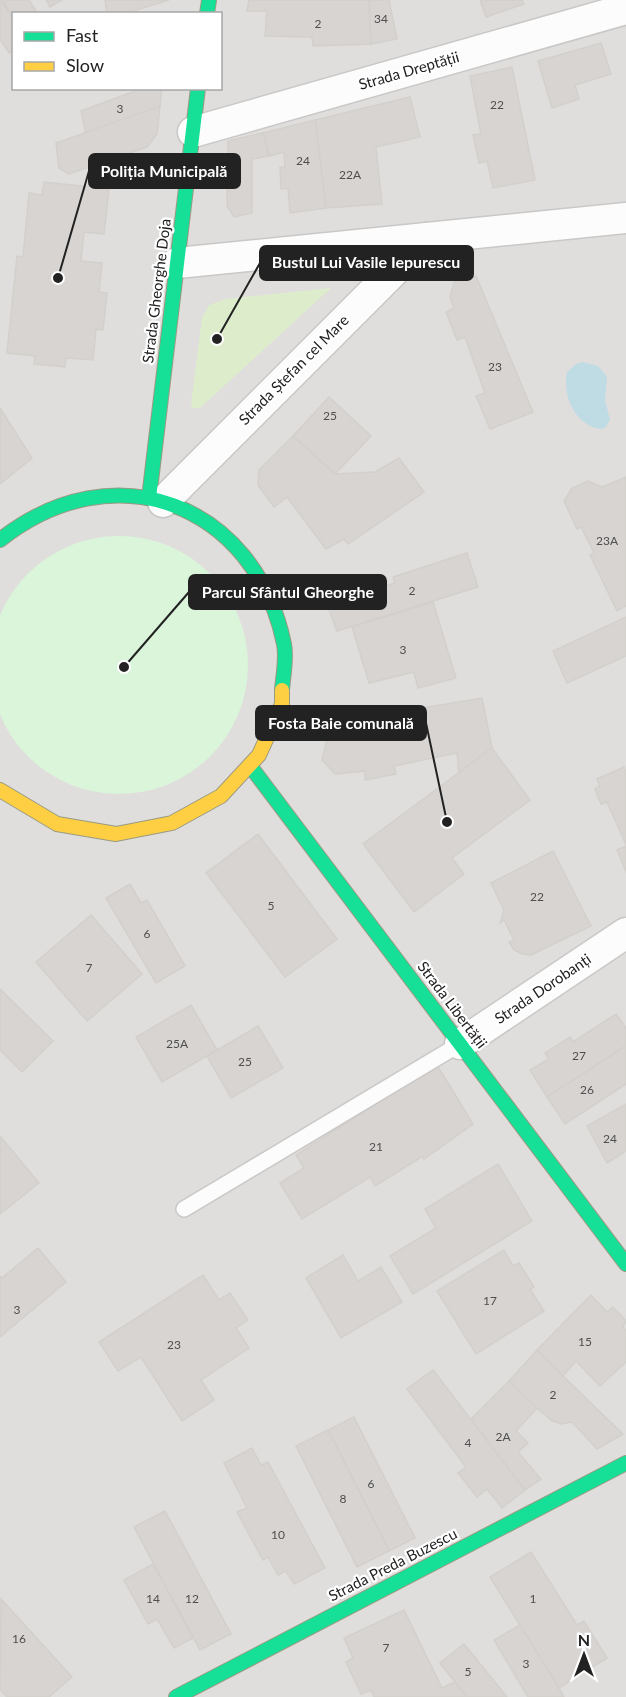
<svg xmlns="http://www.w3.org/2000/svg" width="626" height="1697" viewBox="0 0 626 1697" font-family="Lato,sans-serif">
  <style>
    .residential { fill: #dfdedc; fill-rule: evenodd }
    .grass { fill: #ddeccb }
    .park { fill: #daf5da }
    .water { fill: #bfdbe3 }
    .building { fill: #d7d4d2; stroke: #d3d0cc; stroke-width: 1.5 }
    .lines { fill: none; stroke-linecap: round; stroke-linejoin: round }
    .lane-casing { stroke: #c9c8c7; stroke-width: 18 }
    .street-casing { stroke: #c9c8c7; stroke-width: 33 }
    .fast-casing { stroke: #999a82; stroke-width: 16 }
    .slow-casing { stroke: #999a82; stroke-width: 16 }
    .lane { stroke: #fdfcfc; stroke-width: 15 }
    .street { stroke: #fdfcfc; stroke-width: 30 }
    .fast { stroke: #16e098; stroke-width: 14 }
    .slow { stroke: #ffcf43; stroke-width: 14 }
    .labels { text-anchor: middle; stroke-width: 4.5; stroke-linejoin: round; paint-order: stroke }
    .number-label { font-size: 12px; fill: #4f4e4e }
    .street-label { font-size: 15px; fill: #222; stroke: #fff }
    .leader { fill: none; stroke: #222; stroke-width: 2 }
    .callout-dot { fill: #222; stroke: #fff; stroke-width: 2 }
    .callout { fill: #222; stroke: #222; stroke-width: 2 }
    .callout-label { font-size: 16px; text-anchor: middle; font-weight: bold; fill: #fff }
  </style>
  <rect width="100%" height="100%" fill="#f0eeeb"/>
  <path class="residential" d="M0 0H626V1697H0ZM14 14H220V88H14Z"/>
  <path class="grass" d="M331 288 200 408H193L191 404 202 318 209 305 226 299Z"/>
  <circle class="park" cx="119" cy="665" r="129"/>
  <path class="water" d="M583 362 598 366 607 377 605 400 610 420 605 428 601 429C575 426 562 395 567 372L576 364Z"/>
  <g class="building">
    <path d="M0 0 14 18V50L9 53 0 39Z"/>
    <path d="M2 0H29L38 14H14V18Z"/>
    <path d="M46 0H62L50 7Z"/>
    <path d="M105 0H169L123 14H107Z"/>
    <path d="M249 0H369L371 44 313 46 312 37 265 36 267 11H247Z"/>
    <path d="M369 0H389L397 39 371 44Z"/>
    <path d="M480 0H522L524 4 486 17Z"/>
    <path d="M601 43 611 74 575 85 579 99 552 108 538 61Z"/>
    <path d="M512 67 535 180 493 188 487 161 479 163 473 135 481 134 470 76Z"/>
    <path d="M134 88H162L160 106 86 134 81 111 135 91Z"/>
    <path d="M410 97 420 137 376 147 382 204 326 208 315 120Z"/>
    <path d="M160 106 157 134 147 147 69 174 59 168 56 143Z"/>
    <path d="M315 120 326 208 290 213 288 188 281 189 280 167H285L284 152 269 156 263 133Z"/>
    <path d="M263 133 269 156 252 159V213L234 217 227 206 228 141Z"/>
    <path d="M44 182 109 189 104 234 84 232 81 261 102 263 99 292 107 293 103 330 96 329 93 360 66 358 65 367 34 364 35 356 7 353 17 256 23 257 29 193 42 195Z"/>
    <path d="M476 276 533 412 490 429 476 396 485 393 465 337 457 340 446 312 454 308 450 297 454 282Z"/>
    <path d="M329 397 371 436 335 474 293 436Z"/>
    <path d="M0 408 32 458 0 484Z"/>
    <path d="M293 436 335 474 375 472 399 458 424 492 348 544 344 539 326 549 287 497 274 507 258 485 259 470Z"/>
    <path d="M626 477V606L617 611 590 555 594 553 581 527 577 529 564 501 572 488 588 481 602 487Z"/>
    <path d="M467 553 478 587 337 631 328 607 349 599 347 594 380 583 382 587 395 583 393 577Z"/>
    <path d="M433 602 456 678 418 688 414 672 369 683 352 627Z"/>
    <path d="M626 617V656L567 683 553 651Z"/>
    <path d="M482 698 492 748 459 773 457 753 394 766 396 774 365 780V771L335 774 322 760 331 723Z"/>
    <path d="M492 748 530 800 452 858 464 874 414 912 363 844Z"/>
    <path d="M624 767 626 771V845L607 802 601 804 595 789 600 786 597 779Z"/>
    <path d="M258 834 337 939 285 977 206 873Z"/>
    <path d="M626 846V872L617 850Z"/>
    <path d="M553 851 591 926 531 955 522 954 514 950 509 942 514 940 504 920 500 923 504 910 491 883Z"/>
    <path d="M130 884 141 903 147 900 185 966 156 983 106 898Z"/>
    <path d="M91 915 142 974 87 1021 36 962Z"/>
    <path d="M0 989 53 1041 22 1072 0 1050Z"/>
    <path d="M191 1005 217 1050 162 1082 136 1037Z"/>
    <path d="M616 1014 626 1028V1046L547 1097 530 1070 549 1059 545 1053 570 1037 573 1042Z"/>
    <path d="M258 1026 283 1068 231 1098 207 1056Z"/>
    <path d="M626 1046V1084L565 1124 547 1097Z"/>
    <path d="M437 1065 473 1124 424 1159 423 1156 375 1186 370 1177 302 1219 280 1183 304 1168 296 1155Z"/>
    <path d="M626 1104V1151L607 1163 587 1126Z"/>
    <path d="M0 1136 39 1183 0 1214Z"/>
    <path d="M498 1164 532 1221 413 1294 390 1256 436 1228 425 1209Z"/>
    <path d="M38 1248 66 1282 0 1337V1276L2 1278Z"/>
    <path d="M504 1250 513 1266 519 1263 534 1287 530 1289 544 1311 476 1354 437 1291Z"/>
    <path d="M343 1255 358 1281 381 1267 402 1302 341 1338 306 1278Z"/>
    <path d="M203 1275 219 1300 230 1293 248 1320 236 1328 249 1348 201 1380 214 1400 182 1421 141 1357 118 1371 99 1342Z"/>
    <path d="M591 1295 607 1312 613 1307 626 1321 623 1327 626 1330V1362L600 1386 576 1361 563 1376 537 1350Z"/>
    <path d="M537 1350 563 1376 623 1434 597 1449 572 1422 561 1424 551 1420 537 1408 509 1381Z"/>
    <path d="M433 1370 525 1490 502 1508 487 1489 477 1497 458 1473 466 1467 407 1389Z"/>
    <path d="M509 1381 537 1408 516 1431 528 1443 518 1452 541 1479 525 1490 471 1419Z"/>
    <path d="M354 1417 415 1538 389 1551 328 1430Z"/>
    <path d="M328 1430 389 1551 357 1567 296 1446Z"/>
    <path d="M252 1448 261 1465 268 1462 325 1568 294 1584 286 1571 278 1575 268 1557 263 1560 237 1512 247 1508 224 1463Z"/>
    <path d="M165 1511 231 1634 200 1650 134 1527Z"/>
    <path d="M531 1552 577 1625 584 1621 607 1658 559 1688 490 1577Z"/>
    <path d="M153 1564 193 1638 174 1648 157 1619 148 1624 124 1580Z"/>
    <path d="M1 1599 72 1677 49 1697H7L0 1689Z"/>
    <path d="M404 1610 442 1688 455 1682 467 1697H374L371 1690 361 1694 346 1662 353 1658 344 1638Z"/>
    <path d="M520 1625 559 1688 564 1697H528L494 1640Z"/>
    <path d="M464 1644 507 1697H467L440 1663Z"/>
  </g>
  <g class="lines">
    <defs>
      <path id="lane" d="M184 1209 460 1044"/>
      <g id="street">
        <path d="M193 132 626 9"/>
        <path d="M177 263 626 218"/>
        <path d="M163 502 427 238"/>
        <path d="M460 1044 626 933"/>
      </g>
      <g id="fast">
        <path d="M207 14 209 0"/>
        <path d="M149 498 198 88"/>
        <path d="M0 540C113 450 255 503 284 644 287 658 283 676 282 690"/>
        <path d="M251 767 626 1264"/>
        <path d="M176 1697 626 1463"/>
      </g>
      <path id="slow" d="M0 790 57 824 116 834 172 823 221 796 259 755 282 704V690"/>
    </defs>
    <use href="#lane" class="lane-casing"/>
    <use href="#street" class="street-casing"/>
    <use href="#fast" class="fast-casing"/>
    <use href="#slow" class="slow-casing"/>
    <use href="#lane" class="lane"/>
    <use href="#street" class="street"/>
    <use href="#fast" class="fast"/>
    <use href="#slow" class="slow"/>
  </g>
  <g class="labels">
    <g class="number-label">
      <text x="381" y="23">34</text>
      <text x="318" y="28">2</text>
      <text x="497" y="109">22</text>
      <text x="120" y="113">3</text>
      <text x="303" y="165">24</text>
      <text x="350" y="179">22A</text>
      <text x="495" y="371">23</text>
      <text x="330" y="420">25</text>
      <text x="607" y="545">23A</text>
      <text x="412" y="595">2</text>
      <text x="403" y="654">3</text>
      <text x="537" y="901">22</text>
      <text x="271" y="910">5</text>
      <text x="147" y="938">6</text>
      <text x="89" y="972">7</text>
      <text x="177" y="1048">25A</text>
      <text x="579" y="1060">27</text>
      <text x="245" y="1066">25</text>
      <text x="587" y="1094">26</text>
      <text x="610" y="1143">24</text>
      <text x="376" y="1151">21</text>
      <text x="490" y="1305">17</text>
      <text x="17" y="1314">3</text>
      <text x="585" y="1346">15</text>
      <text x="174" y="1349">23</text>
      <text x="553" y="1399">2</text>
      <text x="503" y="1441">2A</text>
      <text x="468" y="1447">4</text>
      <text x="371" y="1488">6</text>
      <text x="343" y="1503">8</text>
      <text x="278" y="1539">10</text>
      <text x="153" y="1603">14</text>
      <text x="192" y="1603">12</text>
      <text x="533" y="1603">1</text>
      <text x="19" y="1643">16</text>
      <text x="386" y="1652">7</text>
      <text x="526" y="1668">3</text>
      <text x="468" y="1676">5</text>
    </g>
    <g class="street-label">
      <text transform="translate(409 71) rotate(-16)" y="5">Strada Dreptății</text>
      <text transform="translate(157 291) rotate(-83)" y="5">Strada Gheorghe Doja</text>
      <text transform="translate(294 370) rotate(-45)" y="5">Strada Ștefan cel Mare</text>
      <text transform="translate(543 989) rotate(-34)" y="5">Strada Dorobanți</text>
      <text transform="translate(452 1005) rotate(53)" y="5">Strada Libertății</text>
      <text transform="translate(393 1565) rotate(-27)" y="5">Strada Preda Buzescu</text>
    </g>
  </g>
  <path class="leader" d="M58 278L89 171M217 339L260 263M124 667L189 592M447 822L426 723"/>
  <g class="callout-dot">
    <circle cx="58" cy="278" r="6"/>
    <circle cx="217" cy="339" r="6"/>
    <circle cx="124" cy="667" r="6"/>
    <circle cx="447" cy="822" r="6"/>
  </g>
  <g class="callout">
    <rect x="89" y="154" width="151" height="34" rx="6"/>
    <rect x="260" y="246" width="213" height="34" rx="6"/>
    <rect x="189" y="575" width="197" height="34" rx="6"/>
    <rect x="256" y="706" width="170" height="34" rx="6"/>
  </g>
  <g class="callout-label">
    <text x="164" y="177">Poliția Municipală</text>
    <text x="366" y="268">Bustul Lui Vasile Iepurescu</text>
    <text x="288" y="598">Parcul Sfântul Gheorghe</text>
    <text x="341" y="729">Fosta Baie comunală</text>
  </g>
  <rect x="12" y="12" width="210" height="78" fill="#ffffff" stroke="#a7a7a7" stroke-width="1.5"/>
  <rect x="24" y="32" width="30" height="9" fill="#16e098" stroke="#a7a7a7" stroke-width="1.5"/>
  <text x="66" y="42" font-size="18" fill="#222222">Fast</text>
  <rect x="24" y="62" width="30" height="9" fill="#ffcf43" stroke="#a7a7a7" stroke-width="1.5"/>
  <text x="66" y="72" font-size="18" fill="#222222">Slow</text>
  <g transform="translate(584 1655)" stroke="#ffffff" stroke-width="4.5" paint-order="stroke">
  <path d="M0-4.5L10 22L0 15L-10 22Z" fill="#222222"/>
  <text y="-9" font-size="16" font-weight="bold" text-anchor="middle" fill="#222222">N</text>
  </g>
</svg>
